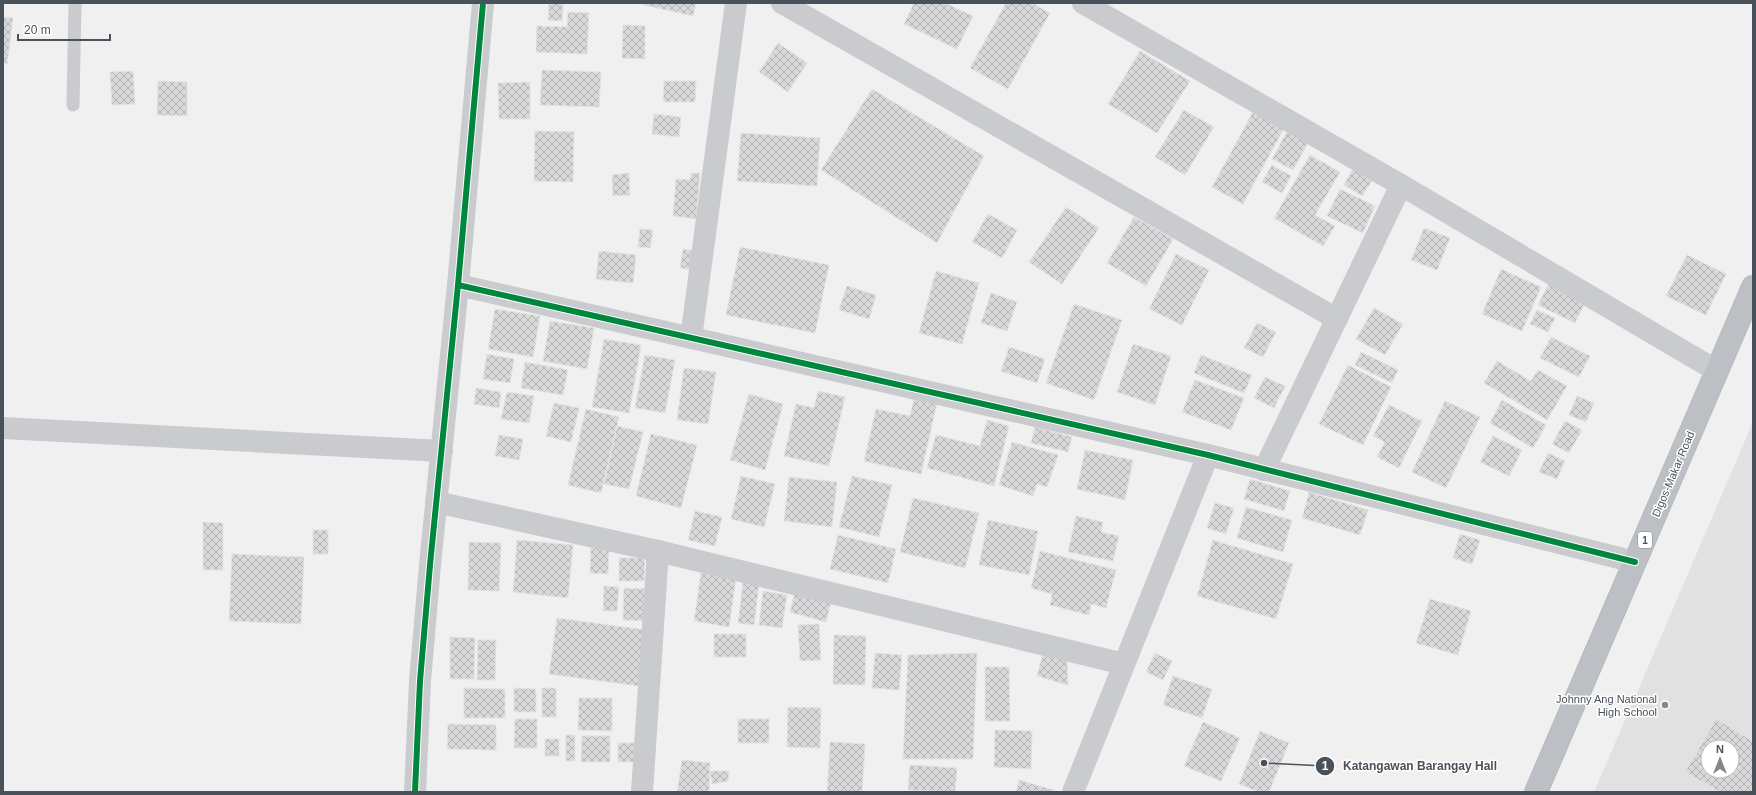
<svg xmlns="http://www.w3.org/2000/svg" width="1756" height="795" viewBox="0 0 1756 795" font-family="Helvetica,sans-serif">
  <style>
    .education { fill: #e2e1e1; fill-rule: evenodd }
    .building { fill: url(#building-cross-hatch); stroke: #e1e2e2; fill-rule: evenodd }
    .lines { fill: none; stroke-linecap: round; stroke-linejoin: round }
    .highway-casing { stroke: #b6b9be; stroke-width: 24 }
    .lane { stroke: #cacbce; stroke-width: 13 }
    .street { stroke: #cacbce; stroke-width: 22 }
    .highway { stroke: #bcc0c4; stroke-width: 22 }
    .cycleway-casing { stroke: #fff; stroke-width: 8 }
    .cycleway { stroke: #00873e; stroke-width: 6 }
    .poi-dot { fill: #83898e; stroke: #fff; stroke-width: 1.5 }
    .labels { text-anchor: middle; stroke-width: 3; stroke-linejoin: round; paint-order: stroke }
    .shield { fill: #fff; stroke: #80858c; stroke-width: 1 }
    .shield-label { font-size: 10px; font-weight: bold; fill: #49515a }
    .street-label { font-size: 11px; fill: #49515a; stroke: #fff }
    .poi-label { font-size: 11px; fill: #49515a; stroke: #fff; text-anchor: end }
    .leader { fill: none; stroke: #49515a; stroke-width: 1.5 }
    .callout-dot { fill: #49515a; stroke: #fff; stroke-width: 1.5 }
    .mark-label { font-size: 12px; text-anchor: middle; font-weight: bold; fill: #fff }
    .callout-label { font-size: 12px; text-anchor: middle; font-weight: bold; fill: #49515a; stroke: #fff; stroke-width: 3; stroke-linejoin: round; paint-order: stroke }
  </style>
  <defs>
    <pattern id="building-cross-hatch" width="8" height="8" patternUnits="userSpaceOnUse"><rect width="8" height="8" fill="#d9d9da"/><path d="M0 0l8 8M0 8l8-8" fill="none" stroke="#b2b2b4"/></pattern>
  </defs>
  <rect width="100%" height="100%" fill="#f0f0f0"/>
  <path class="education" d="M1753 422V792H1594L1645 674ZM1708 747H1732V771H1708Z"/>
  <g class="building">
    <path d="M549 3H563L562 21 548 20Z"/>
    <path d="M644 3H696L693 16 644 5Z"/>
    <path d="M914 3H945L973 16 957 49 904 24Z"/>
    <path d="M1006 3H1032L1050 13 1008 89 970 68Z"/>
    <path d="M568 12 589 13 587 54 536 52 537 26 567 27Z"/>
    <path d="M3 17 13 18 7 64 3 63Z"/>
    <path d="M623 25 645 26V59L622 58Z"/>
    <path d="M778 43 807 63 788 92 759 72Z"/>
    <path d="M1140 51 1190 81 1157 133 1108 104Z"/>
    <path d="M542 70 601 72 599 107 540 105Z"/>
    <path d="M133 71 135 104 112 105 110 72Z"/>
    <path d="M158 81 187 82V116L157 115Z"/>
    <path d="M664 81H696L695 102H663Z"/>
    <path d="M530 82V119H499L498 83Z"/>
    <path d="M872 89 984 156 937 243 821 170Z"/>
    <path d="M1184 110 1214 127 1185 175 1155 157Z"/>
    <path d="M1253 112 1284 128 1243 204 1212 187Z"/>
    <path d="M654 114 681 117 679 137 652 134Z"/>
    <path d="M1288 130 1309 141 1293 170 1272 159Z"/>
    <path d="M535 131 574 132 573 182 534 181Z"/>
    <path d="M741 133 820 138 817 186 737 181Z"/>
    <path d="M1310 155 1340 172 1315 215 1335 226 1323 246 1274 218Z"/>
    <path d="M1272 165 1291 176 1282 193 1262 182Z"/>
    <path d="M1354 167 1373 179 1362 196 1344 185Z"/>
    <path d="M629 173 630 195 613 196 612 175Z"/>
    <path d="M691 173H700L696 219 673 216 676 179 690 180Z"/>
    <path d="M1340 189 1375 206 1363 233 1327 216Z"/>
    <path d="M1066 207 1099 228 1062 284 1029 262Z"/>
    <path d="M988 214 1017 230 1002 258 972 242Z"/>
    <path d="M1134 217 1173 239 1146 286 1107 263Z"/>
    <path d="M1424 228 1450 238 1437 270 1411 260Z"/>
    <path d="M640 229 653 230 650 248 638 247Z"/>
    <path d="M740 247 829 265 815 333 726 315Z"/>
    <path d="M683 249 699 251 697 270 680 268Z"/>
    <path d="M599 251 636 255 633 283 596 279Z"/>
    <path d="M1176 254 1209 270 1182 325 1149 309Z"/>
    <path d="M1687 255 1726 274 1706 315 1666 296Z"/>
    <path d="M1501 269 1541 287 1522 331 1482 314Z"/>
    <path d="M936 271 979 283 962 344 919 333Z"/>
    <path d="M1549 283 1586 301 1575 323 1538 305Z"/>
    <path d="M847 286 876 295 869 319 839 310Z"/>
    <path d="M991 293 1017 302 1007 331 981 323Z"/>
    <path d="M1074 304 1122 320 1094 400 1046 383Z"/>
    <path d="M1374 308 1403 324 1385 355 1356 339Z"/>
    <path d="M495 309 540 316 533 357 488 349Z"/>
    <path d="M1537 310 1555 318 1548 332 1530 324Z"/>
    <path d="M550 321 594 328 587 369 543 361Z"/>
    <path d="M1257 323 1276 332 1263 357 1244 348Z"/>
    <path d="M1551 337 1590 356 1579 377 1540 358Z"/>
    <path d="M604 339 641 345 629 413 592 407Z"/>
    <path d="M1133 344 1171 356 1155 405 1117 392Z"/>
    <path d="M1009 347 1045 359 1037 383 1001 371Z"/>
    <path d="M1361 352 1398 370 1392 383 1355 365Z"/>
    <path d="M487 354 514 359 510 383 483 379Z"/>
    <path d="M645 355 675 360 665 413 635 408Z"/>
    <path d="M1201 355 1252 375 1244 393 1194 373Z"/>
    <path d="M1497 361 1531 381 1538 370 1567 386 1547 420 1484 383Z"/>
    <path d="M525 362 568 370 563 395 521 388Z"/>
    <path d="M1348 365 1391 387 1363 445 1319 424Z"/>
    <path d="M684 368 716 372 708 424 677 420Z"/>
    <path d="M1265 377 1285 386 1274 408 1254 398Z"/>
    <path d="M1195 380 1244 398 1231 430 1182 412Z"/>
    <path d="M476 388 501 392 499 408 474 404Z"/>
    <path d="M818 391 845 397 829 466 784 456 796 404 814 408Z"/>
    <path d="M507 392 534 396 529 423 501 419Z"/>
    <path d="M749 394 783 404 765 470 730 460Z"/>
    <path d="M1577 396 1594 403 1586 422 1569 415Z"/>
    <path d="M914 398 937 403 921 474 864 461 876 409 910 416Z"/>
    <path d="M1502 400 1546 425 1533 448 1490 423Z"/>
    <path d="M1445 401 1480 417 1446 488 1412 472Z"/>
    <path d="M554 403 579 408 571 442 546 436Z"/>
    <path d="M1389 405 1422 421 1399 468 1377 457 1385 442 1373 436Z"/>
    <path d="M586 409 619 417 601 493 568 485Z"/>
    <path d="M987 420 1009 426 994 486 927 468 936 435 980 446Z"/>
    <path d="M1565 421 1582 430 1569 453 1552 444Z"/>
    <path d="M617 426 643 432 629 489 604 484Z"/>
    <path d="M1035 427 1072 437 1068 452 1031 443Z"/>
    <path d="M651 434 697 445 681 508 636 496Z"/>
    <path d="M499 435 523 439 519 460 495 456Z"/>
    <path d="M1493 436 1522 450 1509 476 1480 462Z"/>
    <path d="M1012 442 1058 455 1047 487 1037 484 1033 496 999 485Z"/>
    <path d="M1085 450 1133 460 1125 500 1077 489Z"/>
    <path d="M1548 453 1565 461 1557 479 1539 472Z"/>
    <path d="M741 476 775 484 764 527 731 519Z"/>
    <path d="M852 476 892 485 879 537 839 527Z"/>
    <path d="M789 477 837 482 832 527 784 521Z"/>
    <path d="M1250 479 1290 491 1284 511 1244 499Z"/>
    <path d="M1309 492 1368 510 1360 535 1302 518Z"/>
    <path d="M913 498 979 513 965 568 900 552Z"/>
    <path d="M1215 503 1234 508 1226 534 1207 528Z"/>
    <path d="M1246 507 1292 520 1283 552 1237 538Z"/>
    <path d="M695 511 722 517 715 546 688 540Z"/>
    <path d="M1076 516 1103 522 1101 532 1119 536 1113 561 1068 552Z"/>
    <path d="M988 520 1038 531 1029 575 979 565Z"/>
    <path d="M203 522 223 523V570H203Z"/>
    <rect x="313" y="530" width="15" height="24"/>
    <path d="M1460 534 1480 540 1472 564 1453 558Z"/>
    <path d="M838 535 896 549 888 583 830 569Z"/>
    <path d="M517 540 573 545 568 598 513 592Z"/>
    <path d="M1213 540 1293 564 1276 619 1197 596Z"/>
    <path d="M469 542 501 543 499 591 468 590Z"/>
    <path d="M591 547 609 548 608 574 590 573Z"/>
    <path d="M1040 551 1116 570 1106 608 1091 604 1089 615 1050 605 1052 594 1031 588Z"/>
    <path d="M232 554 304 557 301 624 229 621Z"/>
    <path d="M619 558H645L644 581H619Z"/>
    <path d="M701 573 736 578 729 627 694 621Z"/>
    <path d="M743 583 759 585 754 625 738 623Z"/>
    <path d="M604 586 619 587 617 611H603Z"/>
    <path d="M624 588 650 589 649 621 623 620Z"/>
    <path d="M763 591 787 595 782 628 759 625Z"/>
    <path d="M795 592 831 602 826 622 790 612Z"/>
    <path d="M1430 599 1471 611 1458 655 1416 643Z"/>
    <path d="M557 618 646 630 638 686 549 674Z"/>
    <path d="M819 624 821 660 800 661 798 625Z"/>
    <rect x="714" y="634" width="32" height="23"/>
    <path d="M834 635 866 636 865 685 833 684Z"/>
    <path d="M450 637 475 638 474 679H450Z"/>
    <path d="M478 640H496L495 680H477Z"/>
    <path d="M875 653 902 655 899 690 872 688Z"/>
    <path d="M977 653 973 759H903L908 655Z"/>
    <path d="M1043 653 1067 660 1068 685 1037 676Z"/>
    <path d="M1155 653 1172 661 1163 680 1146 672Z"/>
    <path d="M985 667H1009L1010 721H985Z"/>
    <path d="M1173 676 1212 689 1202 718 1163 705Z"/>
    <path d="M464 688 505 689V718H464Z"/>
    <path d="M514 688 536 689V712H514Z"/>
    <rect x="542" y="688" width="14" height="29"/>
    <path d="M579 698H612V731L578 730Z"/>
    <path d="M788 707 821 708 820 748 787 747Z"/>
    <path d="M515 719H537V748H514Z"/>
    <rect x="738" y="719" width="31" height="24"/>
    <path d="M1716 719 1753 741V792H1720L1685 772ZM1708 747H1732V771H1708Z"/>
    <path d="M1203 722 1240 738 1221 781 1184 766Z"/>
    <path d="M448 724 496 725V750L447 749Z"/>
    <path d="M995 730 1032 731 1031 769 994 767Z"/>
    <path d="M1260 731 1289 743 1269 792H1259L1239 784Z"/>
    <rect x="566" y="735" width="9" height="26"/>
    <path d="M582 736H610V762H581Z"/>
    <rect x="545" y="739" width="14" height="17"/>
    <path d="M830 742 865 744 862 792H827Z"/>
    <rect x="618" y="743" width="19" height="19"/>
    <path d="M682 760 710 763 709 792H677Z"/>
    <path d="M910 765 957 768 955 792 908 790Z"/>
    <path d="M710 771H729L728 781 712 784Z"/>
    <path d="M1019 780 1054 790V792H1016Z"/>
  </g>
  <g class="lines">
    <defs>
      <path id="highway" d="M1536 792 1753 287"/>
    </defs>
    <use href="#highway" class="highway-casing"/>
    <path class="lane" d="M73 105 75 3"/>
    <g class="street">
      <path d="M782 3 1337 319"/>
      <path d="M1083 3 1401 185 1717 371"/>
      <path d="M458 285 1208 455 1635 562"/>
      <path d="M691 338 736 3"/>
      <path d="M3 428 442 451"/>
      <path d="M1264 470 1401 185"/>
      <path d="M436 502 658 551 1124 664"/>
      <path d="M415 792 420 681 430 565 458 285 483 3"/>
      <path d="M642 792 658 551"/>
      <path d="M1073 792 1208 455"/>
    </g>
    <use href="#highway" class="highway"/>
    <defs>
      <g id="cycleway">
        <path d="M458 285 1208 455 1635 562"/>
        <path d="M415 792 420 681 430 565 458 285 483 3"/>
      </g>
    </defs>
    <use href="#cycleway" class="cycleway-casing"/>
    <use href="#cycleway" class="cycleway"/>
  </g>
  <circle class="poi-dot" cx="1665" cy="705" r="4"/>
  <g class="labels">
    <rect class="shield" x="1638" y="532" width="14" height="16" rx="3"/>
    <g class="shield-label">
      <text x="1645" y="544">1</text>
    </g>
    <g class="street-label">
      <text transform="translate(1673 474) rotate(-67)" y="4">Digos-Makar Road</text>
    </g>
    <g class="poi-label">
      <text x="1657" y="703">Johnny Ang National<tspan x="1657" dy="13">High School</tspan></text>
    </g>
  </g>
  <path class="leader" d="M1264 763L1325 766"/>
  <g class="callout-dot">
    <circle cx="1264" cy="763" r="4"/>
    <circle cx="1325" cy="766" r="10"/>
  </g>
  <g class="mark-label">
    <text x="1325" y="770">1</text>
  </g>
  <g class="callout-label">
    <text x="1420" y="770">Katangawan Barangay Hall</text>
  </g>
  <rect width="1756" height="795" fill="none" stroke="#49515a" stroke-width="8"/>
  <g transform="translate(1720 759)"><circle r="19" fill="#ffffff" stroke="#b6b9bd"/>
  <path d="M0-3L7 15L0 10L-7 15Z" fill="#83898e"/>
  <text y="-6" font-size="11" font-weight="bold" text-anchor="middle" fill="#49515a">N</text>
  </g>
  <path d="M18 34v6h92v-6" fill="none" stroke="#49515a" stroke-width="2"/>
  <text x="24" y="34" font-size="12" fill="#49515a" stroke="#ffffff" stroke-width="3" paint-order="stroke">20 m</text>
</svg>
